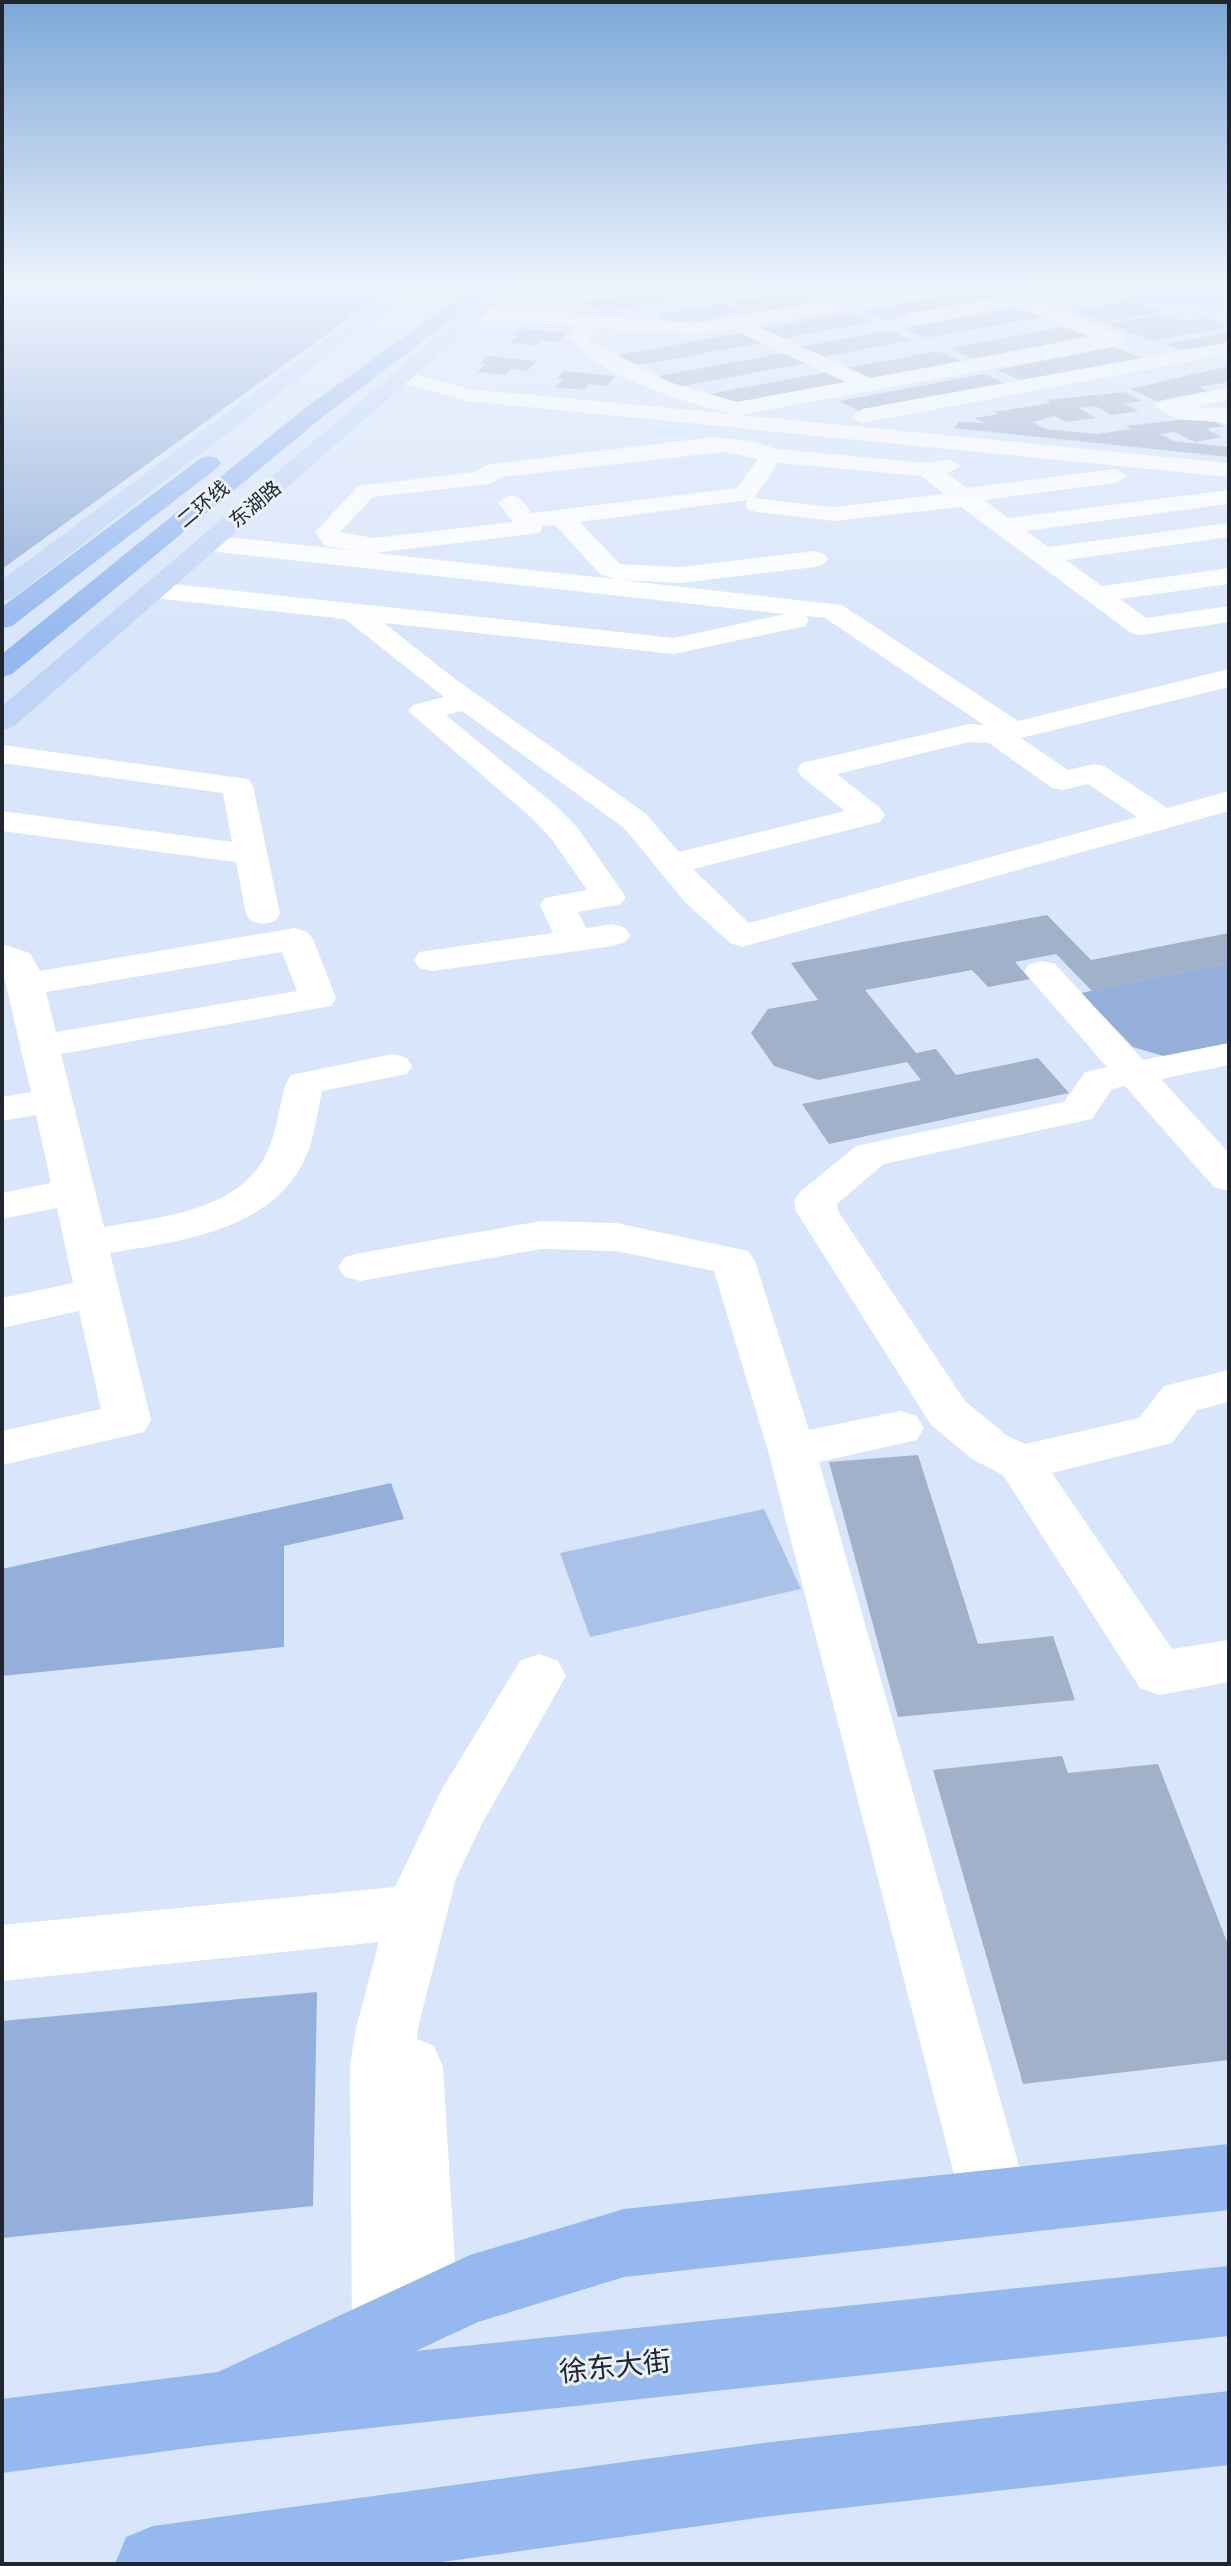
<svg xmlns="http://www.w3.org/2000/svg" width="1231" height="2566" viewBox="0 0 1231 2566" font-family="'IBM Plex Sans','Noto Sans SC',sans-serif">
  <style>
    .green { fill: #aac2e8 }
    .forest { fill: #93afda }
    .building { fill: #a1b1ca }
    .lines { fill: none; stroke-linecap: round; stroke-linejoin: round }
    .minor { fill: #fff; fill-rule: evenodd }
    .major { fill: #bfd4f6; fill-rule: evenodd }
    .highway { fill: #95b8f0; fill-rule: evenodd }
    .labels { text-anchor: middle; stroke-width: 6; stroke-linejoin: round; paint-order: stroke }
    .far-street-label { font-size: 20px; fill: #20262f; stroke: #ebf2fc }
    .near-street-label { font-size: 28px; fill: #20262f; stroke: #ebf2fc }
  </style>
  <rect width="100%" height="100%" fill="#d8e5fa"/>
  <g class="green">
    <path d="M1139 287H1228L1220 308 1132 300Z"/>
    <path d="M764 1509 801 1589 590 1637 560 1553Z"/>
  </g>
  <g class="forest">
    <path d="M2 287H392L2 569Z"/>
    <path d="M1229 963V1044L1167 1057 1133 1047 1081 993Z"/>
    <path d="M391 1483 404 1519 284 1546V1647L2 1676V1569Z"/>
    <path d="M317 1992 313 2206 2 2238V2021Z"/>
  </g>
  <g class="building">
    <path d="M667 287H723V289L672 297 655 289Z"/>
    <path d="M824 287H879V289L832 297 814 289Z"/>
    <path d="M975 291 997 300 884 320 863 311Z"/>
    <path d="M648 293 665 301 604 311 587 302Z"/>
    <path d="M792 293 809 301 772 310 745 311 727 303Z"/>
    <path d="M1129 300 1160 312 1104 322 1074 310Z"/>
    <path d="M723 304 740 312 701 322 695 319 673 323 657 314Z"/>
    <path d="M1018 308 1041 317 926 338 904 328Z"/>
    <path d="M849 313 870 322 781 339 760 329Z"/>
    <path d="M1158 315 1187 321 1205 317 1229 327 1152 341 1108 324Z"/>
    <path d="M1063 327 1088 336 973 359 949 348Z"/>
    <path d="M519 328 567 333 557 342 542 340 536 345 509 343 518 336 511 335Z"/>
    <path d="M890 330 912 340 822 357 800 347Z"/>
    <path d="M748 332 768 342 637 365 617 355Z"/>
    <path d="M1229 332V344L1187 352 1165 344Z"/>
    <path d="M1114 347 1140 358 1022 381 997 370Z"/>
    <path d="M938 351 962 361 869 379 847 368Z"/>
    <path d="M790 352 812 362 678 387 658 376Z"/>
    <path d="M488 356 537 361 527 371 511 369 505 375 477 372 486 364H479Z"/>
    <path d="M1229 366V382L1200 387 1208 391 1157 401 1130 389Z"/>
    <path d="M564 371 615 376 606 386 589 384 583 390 555 387 563 379H556Z"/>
    <path d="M832 371 855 382 726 407 704 395Z"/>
    <path d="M984 374 1009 385 863 413 839 401Z"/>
    <path d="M1125 392 1142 401 1124 404 1139 411 1112 415 1095 406 1079 408 1096 418 1066 422 1054 416 1033 422 1045 429 1097 434 1131 429 1126 426 1205 417 1224 426 1206 429 1222 437 1195 442 1175 432 1160 434 1174 441 1229 447V457L954 428 959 422 984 423 975 418 999 414 994 412 1051 403 1046 400Z"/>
    <path d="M1047 915 1091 960 1229 933V963L1092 991 1056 954 1015 962 1030 979 988 987 972 970 865 990 916 1053 936 1049 956 1075 1038 1058 1069 1093 829 1144 802 1104 921 1080 907 1062 818 1080 774 1066 751 1033 768 1009 818 1000 791 963Z"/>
    <path d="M918 1455 978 1644 1053 1636 1075 1700 898 1717 829 1462Z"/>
    <path d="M1062 1756 1068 1773 1158 1764 1229 1947V2060L1023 2084 933 1770Z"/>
  </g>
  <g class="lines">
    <g class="minor">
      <path d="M588 287H632L623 293 547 306 537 300 540 296Z"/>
      <path d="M911 287H956L947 293 755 325 870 378 1092 337 1014 306 911 325 901 319 911 313 994 298 981 293 980 287H1001L1124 336 1127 340 1117 346 739 415 1229 463V477L467 401 397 381 393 377 404 371 468 389 731 414C686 402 594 376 568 336L576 326 477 319 467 313 477 307 697 323ZM596 328 697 335 732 329 845 382 737 402 669 382 591 341 588 336Z"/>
      <path d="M1229 342V354L862 423 851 416 862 409Z"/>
      <path d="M1229 387V399L1196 407 1229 409V423L1177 419 1155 407 1158 402Z"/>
      <path d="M713 437 752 441 776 449 927 463 949 459 961 466 947 473 967 488 1115 469 1127 476 1115 483 984 500 1008 518 1229 490V504L1026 531 1048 547 1229 523V537L1066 560 1102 586 1229 568V584L1120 599 1146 618 1229 606V622L1141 635 1131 633 961 507 834 521 757 512 748 510 745 505 748 500 580 522 620 564 680 567 815 551 824 554 828 559 824 564 815 567 680 583 621 580 842 605 1018 721 1229 669V687L1021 738 1068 770 1093 764 1104 766 1167 808 1229 791V811L742 947 730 943 686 903 623 827 462 711 446 715 555 805 577 827 626 897 621 904 578 912 586 928 613 924 625 928 631 935 625 942 613 946 432 971 419 968 414 960 419 952 553 933 540 905 545 898 587 890 553 841 533 819 408 711 413 705 444 697 345 619 154 598 145 596 141 590 145 584 154 582 674 638 785 614 209 551 196 543 209 535 357 551 325 546 315 532 358 486 475 472 486 465ZM723 452 758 459 737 488 532 513 519 497 510 495 498 502 513 522 374 538 340 532 373 497 490 484 502 477ZM778 463 921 476 944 494 834 507 754 498ZM555 525 600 574 614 579 375 553 531 534 540 532 543 526ZM806 616 825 618 984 725 969 724 802 763 797 770 802 777 845 811 679 852 645 813 455 679 384 623 674 654 805 626 809 620ZM969 742 989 743 1052 788 1063 790 1088 784 1137 817 749 923 693 869 880 822 885 815 880 808 837 774Z"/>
      <path d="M2 745 248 779 253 786 280 914 275 921 263 924 251 921 246 914 236 862 2 831V811L232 842 223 793 2 763Z"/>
      <path d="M295 928 307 932 313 939 336 998 331 1006 61 1054 104 1227C156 1218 233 1212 263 1160 276 1139 279 1106 286 1083L291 1075 393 1054 407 1058 412 1066 407 1074 322 1091C317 1114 314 1142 303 1163 268 1231 178 1242 110 1253L151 1420 144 1432 2 1465V1431L101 1409 79 1311 2 1328V1298L73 1283 57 1208 2 1219V1193L51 1183 36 1115 2 1121V1097L31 1092 2 968V944L30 953 40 971ZM282 952 297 991 56 1032 46 992Z"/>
      <path d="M1042 961 1055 964 1143 1060 1229 1043V1065L1161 1079 1229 1153V1191L1214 1187 1125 1086 1112 1089 1092 1119 884 1164 837 1204 838 1211 965 1401 1006 1435 1025 1444 1139 1418 1164 1386 1229 1370V1402L1197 1410 1172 1443 1052 1473 1172 1649 1229 1640V1682L1159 1695 1140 1688 1003 1475 972 1459 931 1425 796 1211 794 1201 800 1192 856 1146 1064 1102 1085 1072 1107 1067 1024 972 1029 964Z"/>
      <path d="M541 1221 616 1223 748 1251 755 1261 809 1430 900 1411 917 1416 924 1428 917 1440 819 1462 1029 2201 1019 2225 995 2235 971 2225 961 2201 768 1451 714 1271 616 1251 541 1249 360 1281 345 1277 338 1267 345 1257 360 1253Z"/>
      <path d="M539 1654 558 1661 566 1676 483 1822 456 1878 418 2028 417 2039 434 2046 443 2067 458 2312 448 2337 423 2347 416 2344 412 2353 387 2363 362 2353 352 2328 350 2065 356 2028 379 1942 2 1981V1925L395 1887 442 1789 520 1661Z"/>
    </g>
    <g class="major">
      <path d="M396 287H418L11 599 2 601V580Z"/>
      <path d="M495 287H516L13 727 2 730V706Z"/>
    </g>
    <g class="highway">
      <path d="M472 287H494L320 419 12 674 2 677V654L304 409Z"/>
      <path d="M209 456 217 458 221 463 217 468 12 626 2 628V607L201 458Z"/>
      <path d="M1229 2144V2210L624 2277 478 2322 416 2351 1229 2266V2336L212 2445 2 2473V2399L218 2372 470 2255 624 2209Z"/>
      <path d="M1229 2391V2465L771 2516 427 2564H115L126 2537 153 2526 771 2442Z"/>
    </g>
  </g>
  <linearGradient id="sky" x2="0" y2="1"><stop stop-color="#7ba7d7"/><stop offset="0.44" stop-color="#edf3fd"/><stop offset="1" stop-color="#edf3fd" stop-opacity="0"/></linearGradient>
  <rect width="1231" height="647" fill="url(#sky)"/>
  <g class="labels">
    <g class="far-street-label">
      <text transform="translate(203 504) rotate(-40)" y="7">二环线</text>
      <text transform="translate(255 504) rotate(-40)" y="7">东湖路</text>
    </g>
    <g class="near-street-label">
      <text transform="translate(615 2366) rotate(-6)" y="10">徐东大街</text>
    </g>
  </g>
  <rect width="1231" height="2566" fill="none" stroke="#20262f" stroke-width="8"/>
</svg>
